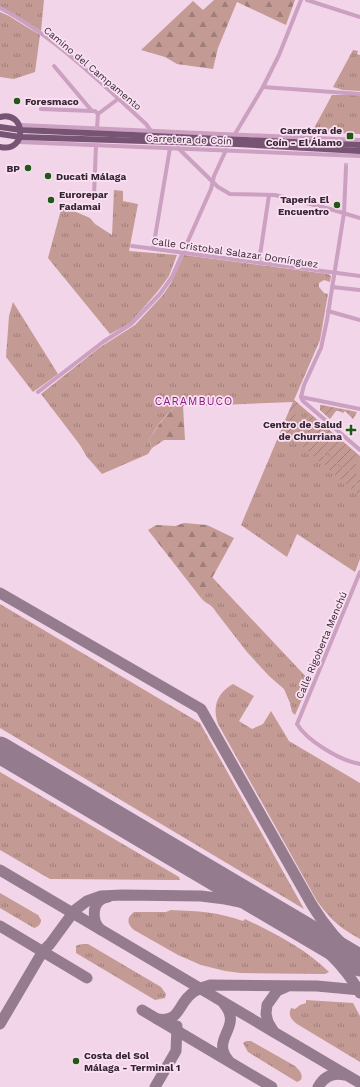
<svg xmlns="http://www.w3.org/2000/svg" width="360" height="1087" viewBox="0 0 360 1087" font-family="'Work Sans',sans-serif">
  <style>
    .grass { fill: url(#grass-tufts) }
    .forest { fill: url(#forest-firs) }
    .garden { fill: url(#garden-furrows) }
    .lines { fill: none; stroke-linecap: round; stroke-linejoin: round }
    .taxiway { stroke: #947c8e; stroke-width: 11 }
    .runway { stroke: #947c8e; stroke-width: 27 }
    .street-tunnel { stroke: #cdb2c5; stroke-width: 4; stroke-dasharray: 4 2; stroke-linecap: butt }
    .street { stroke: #cba0c1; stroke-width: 4 }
    .primary { stroke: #785474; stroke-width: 6 }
    .poi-dot { fill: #205917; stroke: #fae1f2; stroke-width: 1.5 }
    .labels { text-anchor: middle; stroke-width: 3.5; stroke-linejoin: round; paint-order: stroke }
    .street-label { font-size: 10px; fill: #352433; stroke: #fae1f2 }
    .poi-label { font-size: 10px; font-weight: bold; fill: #352433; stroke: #fae1f2; text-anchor: start }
    .neighbourhood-label { font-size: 11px; letter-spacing: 1px; fill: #8b1687; stroke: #fae1f2 }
  </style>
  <defs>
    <pattern id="grass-tufts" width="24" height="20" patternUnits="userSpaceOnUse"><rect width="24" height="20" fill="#c39a94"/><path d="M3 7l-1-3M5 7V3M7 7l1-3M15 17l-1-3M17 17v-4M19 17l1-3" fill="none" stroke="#9f7d79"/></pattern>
    <pattern id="forest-firs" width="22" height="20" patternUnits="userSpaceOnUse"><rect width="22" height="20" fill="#c39a94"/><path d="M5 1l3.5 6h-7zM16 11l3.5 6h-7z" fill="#9f7d79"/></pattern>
    <pattern id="garden-furrows" width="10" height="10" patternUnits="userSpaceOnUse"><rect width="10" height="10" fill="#c39a94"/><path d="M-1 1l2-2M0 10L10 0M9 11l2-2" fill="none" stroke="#9f7d79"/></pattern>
  </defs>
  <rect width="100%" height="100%" fill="#f3d5e9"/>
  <g class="grass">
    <path d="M0 0H44L41 31 0 6Z"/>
    <path d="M0 12 9 16 40 35 35 72 14 79 0 77Z"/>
    <path d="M353 50 358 51 357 54 360 55V91L343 90 333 87Z"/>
    <path d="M332 95H360V134L312 132Z"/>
    <path d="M114 190 123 191V201L138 204 129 251 177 255 169 276 158 291 130 323 110 334 48 258 62 206 90 218 95 224 112 235Z"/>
    <path d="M184 255 328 274 331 276 330 282 324 280 319 283V287L324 293 328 294 320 340 294 400 360 456V559L355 572 297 534 287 557 241 525 293 402 196 406 189 399C172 405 157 425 149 440L152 448 148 454 102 474 87 457 80 445 41 394 99 348 135 325 163 295 171 283Z"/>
    <path d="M13 302 58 374 33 392 6 357 9 316Z"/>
    <path d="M212 577 310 681 295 715 292 712 290 703 284 689 269 676 247 652 216 612C211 603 207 605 201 598Z"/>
    <path d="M0 604 200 723 304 909 0 728Z"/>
    <path d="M233 684 254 696 239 721 252 729 263 724 271 711 289 741 360 783V939C339 927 332 921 317 901L218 724C212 707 217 693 233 684Z"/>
    <path d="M0 772 179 877 180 880 50 879 0 850Z"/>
    <path d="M0 893 38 915 41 920C41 924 38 927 34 928L0 908Z"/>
    <path d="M171 910C198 911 218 912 243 921L245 919C274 933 306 949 329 972L325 974 241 973 225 971 201 965 178 955 134 930C127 924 126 918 134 912H166Z"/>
    <path d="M83 944H88L161 987 166 994 165 998 155 1000 76 953V946L78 945Z"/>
    <path d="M306 1000 353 1003 360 1016V1062L297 1024C291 1019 288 1016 291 1008L295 1009 300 1005 306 1003Z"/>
    <path d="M246 1041H251L295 1066C300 1071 303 1074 301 1080L297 1082 248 1052 243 1043Z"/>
  </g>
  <g class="forest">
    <path d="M214 0H295L286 25 237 2 218 48 213 69 177 64 165 57 141 50 193 1 203 10Z"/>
    <path d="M189 399 196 406H183L185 440H164L152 448 149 440C157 426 173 404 189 399Z"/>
    <path d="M184 523 207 525 234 538 201 598 148 530 156 525 175 526Z"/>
  </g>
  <g class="garden">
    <path d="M294 400 299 404 295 416 297 424 289 423 283 428 285 429 290 424 297 426 291 437 281 429Z"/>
    <path d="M320 405H322L357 412 353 419 345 411 343 413 339 411H336L330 419 320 410Z"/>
    <path d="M309 413 340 439 332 440 328 435 307 432 301 427Z"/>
    <path d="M300 429 307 433 329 438 331 442 327 450 328 454 319 456 318 458 328 455C334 465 345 471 356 473L355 487 354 488 355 489H357L358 474H360V496L294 439Z"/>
    <path d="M332 441H342L356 453V472C348 470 327 462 329 450 329 447 332 444 332 441Z"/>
  </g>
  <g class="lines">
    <g class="taxiway">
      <path d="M0 593 201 709 312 905C325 926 340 945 360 960"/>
      <path d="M0 870 360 1083"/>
      <path d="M295 924C320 944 344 964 360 993"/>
      <path d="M0 926 87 978"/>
      <path d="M101 930C91 921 91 899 108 897"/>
      <path d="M224 1004C244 1028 209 1038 229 1061"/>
      <path d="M142 1010 272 1087"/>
      <path d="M157 1019C178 1022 177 1009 188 997 194 990 202 987 210 985L317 986 360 990"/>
      <path d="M0 1024 43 951 50 944 75 910 87 901 101 896 122 895 201 896 225 899 250 904 283 917"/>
      <path d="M274 1032 268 1022 266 1014 267 1005 277 991 286 987"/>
      <path d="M155 1087 176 1051 177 1026"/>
      <path d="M318 1087C324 1077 332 1072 344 1075"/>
    </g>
    <path class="runway" d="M0 750 360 963"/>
    <path class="street-tunnel" d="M346 167V161"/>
    <g class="street">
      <path d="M307 0 360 17"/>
      <path d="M0 8C53 35 102 84 146 124L151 131"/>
      <path d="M54 66 92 111"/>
      <path d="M263 87 360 94"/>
      <path d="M41 109 92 111H95L98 114"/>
      <path d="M20 125 360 140"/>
      <path d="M97 129 98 114 118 99"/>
      <path d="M235 134 263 87 279 55 301 0"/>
      <path d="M18 142 360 156"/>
      <path d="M178 148 218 187 230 194 275 195 330 209 360 218"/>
      <path d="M94 196 96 145"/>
      <path d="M132 246 360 276"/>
      <path d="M153 249 170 148"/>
      <path d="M259 262 269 195"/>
      <path d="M332 287 360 290"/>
      <path d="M328 311 360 320"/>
      <path d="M38 392 103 342 131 324 160 294 172 277 211 189 214 176 226 150"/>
      <path d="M301 397 304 385 321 348 327 320 344 213 346 167"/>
      <path d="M301 397 303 401 360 450"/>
      <path d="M301 397 360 409"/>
      <path d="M360 572 297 724C307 741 341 761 360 764"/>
    </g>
    <g class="primary">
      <path d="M0 117C26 110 28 153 0 147"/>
      <path d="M0 127 21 130 360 145"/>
      <path d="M0 134 20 137 237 144 360 151"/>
    </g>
  </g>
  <g class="poi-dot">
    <circle cx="17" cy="101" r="4"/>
    <rect x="346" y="132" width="8" height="8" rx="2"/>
    <circle cx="28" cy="168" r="4"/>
    <circle cx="48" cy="176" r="4"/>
    <circle cx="51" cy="200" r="4"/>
    <circle cx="337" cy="205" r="4"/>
    <path d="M349 424h4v4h4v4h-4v4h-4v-4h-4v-4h4z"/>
    <circle cx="76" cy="1061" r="4"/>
  </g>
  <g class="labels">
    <g class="street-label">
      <text transform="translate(93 68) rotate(40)" y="4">Camino del Campamento</text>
      <text transform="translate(189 139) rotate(2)" y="4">Carretera de Coín</text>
      <text transform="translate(235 252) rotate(8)" y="4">Calle Cristobal Salazar Domínguez</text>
      <text transform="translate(321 645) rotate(-67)" y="4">Calle Rigoberta Menchú</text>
    </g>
    <g class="poi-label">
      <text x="25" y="105">Foresmaco</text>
      <text x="342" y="134" text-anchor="end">Carretera de<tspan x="342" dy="12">Coín - El Álamo</tspan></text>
      <text x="20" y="172" text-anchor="end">BP</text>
      <text x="56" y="180">Ducati Málaga</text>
      <text x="59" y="198">Eurorepar<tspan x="59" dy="12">Fadamai</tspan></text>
      <text x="329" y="203" text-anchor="end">Tapería El<tspan x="329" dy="12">Encuentro</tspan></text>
      <text x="342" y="428" text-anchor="end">Centro de Salud<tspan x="342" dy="12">de Churriana</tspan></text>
      <text x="84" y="1059">Costa del Sol<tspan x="84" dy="12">Málaga - Terminal 1</tspan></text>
    </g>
    <g class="neighbourhood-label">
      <text x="194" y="405">CARAMBUCO</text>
    </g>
  </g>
</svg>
